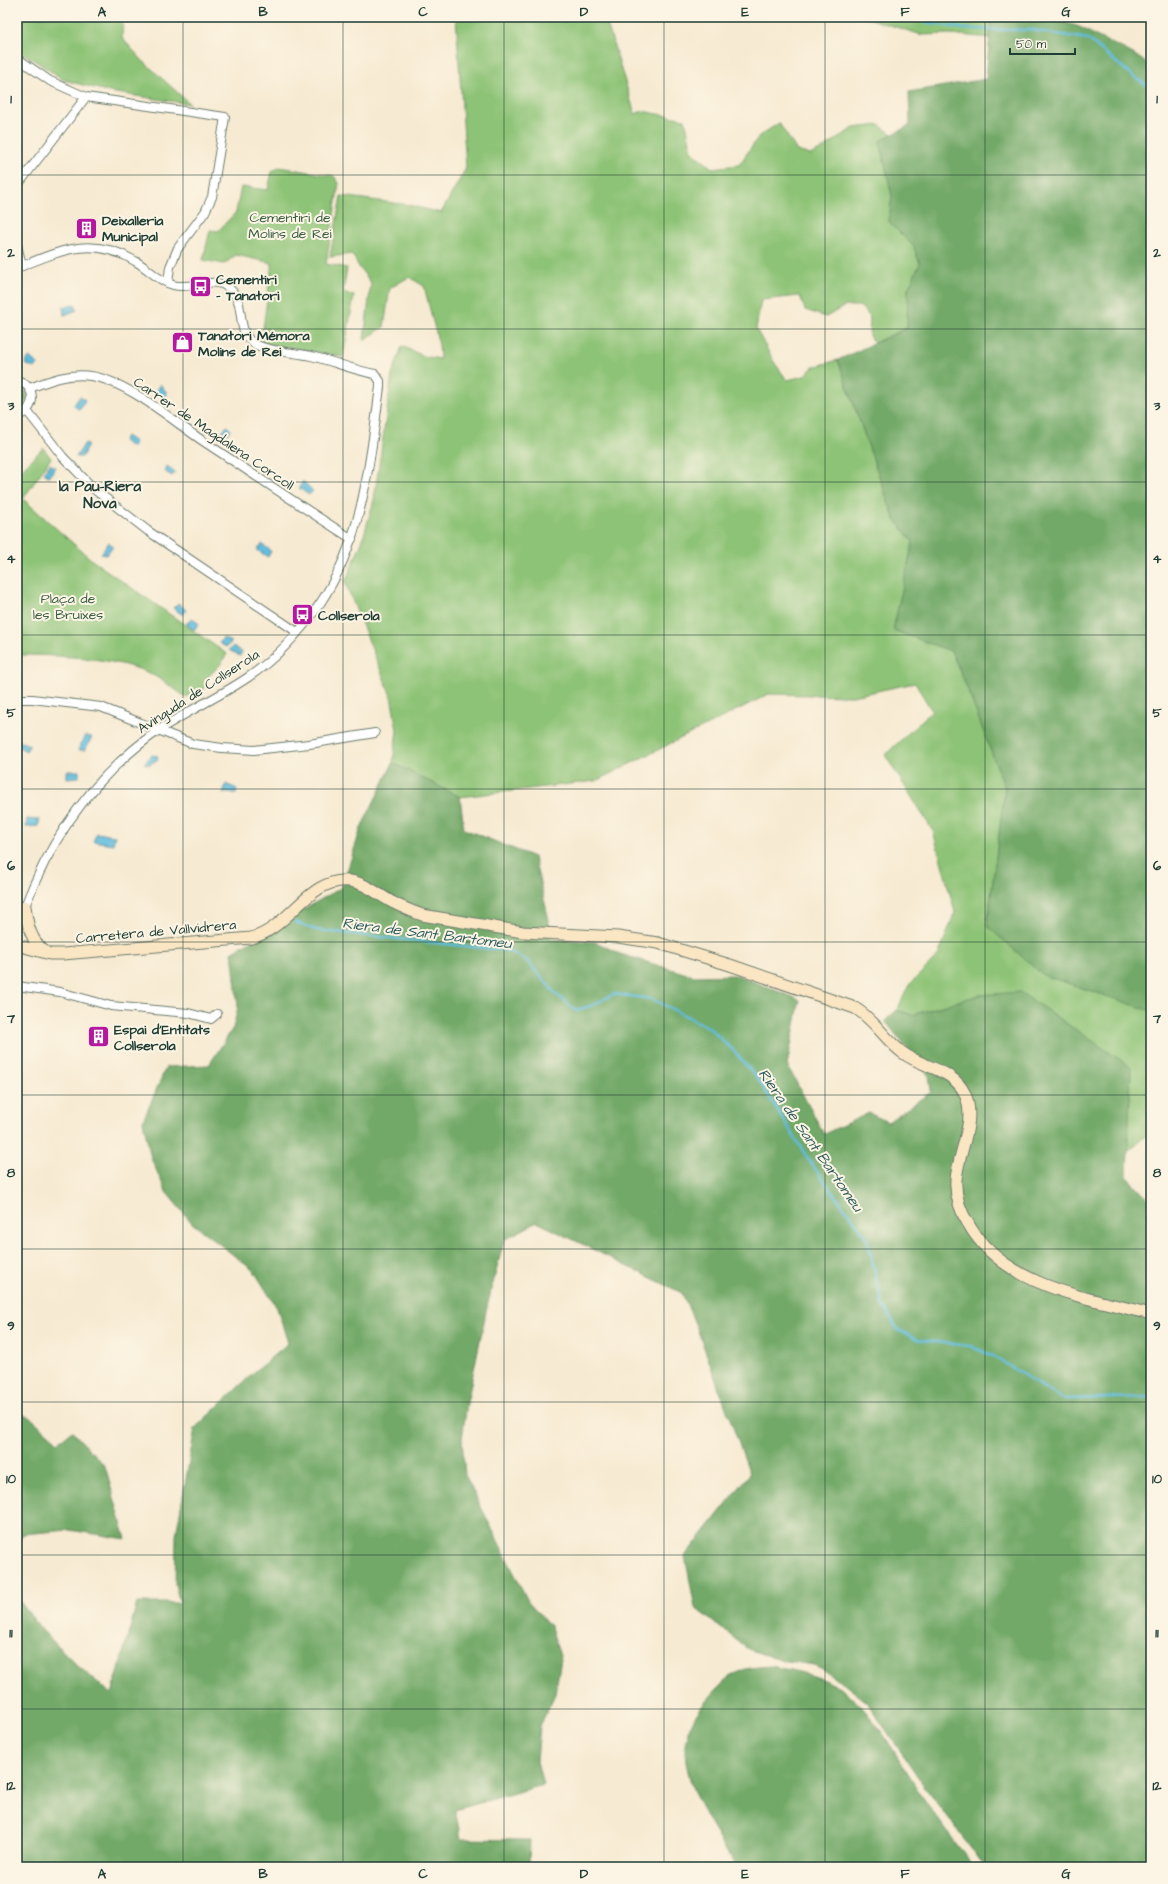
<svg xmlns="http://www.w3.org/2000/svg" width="1168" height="1884" viewBox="0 0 1168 1884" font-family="'Architects Daughter',sans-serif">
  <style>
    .green { fill: #8dc376; stroke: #568055 }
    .forest { fill: #72a967; stroke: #48734e }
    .water { fill: #5fbcdd; stroke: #3f7c88 }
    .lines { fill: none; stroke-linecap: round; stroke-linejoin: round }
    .stream { stroke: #5fbcdd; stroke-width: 2.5 }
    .street-casing { stroke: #6b7a6b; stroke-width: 10 }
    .secondary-casing { stroke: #6b7a6b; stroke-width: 13 }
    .street { stroke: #fff; stroke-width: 8 }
    .secondary { stroke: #fbe6c4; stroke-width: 11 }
    .grid { fill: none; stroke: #1f3d34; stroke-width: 1; stroke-opacity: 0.55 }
    .labels { text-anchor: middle; stroke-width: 4; stroke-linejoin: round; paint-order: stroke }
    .park-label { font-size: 14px; fill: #3a5e44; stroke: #fcf5e5 }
    .poi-label { font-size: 14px; font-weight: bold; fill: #1f3d34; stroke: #fcf5e5; text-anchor: start }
    .street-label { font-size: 14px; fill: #1f3d34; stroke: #fcf5e5 }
    .neighbourhood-label { font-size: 15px; font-weight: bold; fill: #1f3d34; stroke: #fcf5e5 }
    .water-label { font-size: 15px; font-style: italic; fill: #2f5d5e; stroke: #fcf5e5 }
    .neatline { fill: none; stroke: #1f3d34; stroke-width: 1.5 }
    .grid-label { font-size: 13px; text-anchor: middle; font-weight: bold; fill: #1f3d34 }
  </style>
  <rect width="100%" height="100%" fill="#fcf5e5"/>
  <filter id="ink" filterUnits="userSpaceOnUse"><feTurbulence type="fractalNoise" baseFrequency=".025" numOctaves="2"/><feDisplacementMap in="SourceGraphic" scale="8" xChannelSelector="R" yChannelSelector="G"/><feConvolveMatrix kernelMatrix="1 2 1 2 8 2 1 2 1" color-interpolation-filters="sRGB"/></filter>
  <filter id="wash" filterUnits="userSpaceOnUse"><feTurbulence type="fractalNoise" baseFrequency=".012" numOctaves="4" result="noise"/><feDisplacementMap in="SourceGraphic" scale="16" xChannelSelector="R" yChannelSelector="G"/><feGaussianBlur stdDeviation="0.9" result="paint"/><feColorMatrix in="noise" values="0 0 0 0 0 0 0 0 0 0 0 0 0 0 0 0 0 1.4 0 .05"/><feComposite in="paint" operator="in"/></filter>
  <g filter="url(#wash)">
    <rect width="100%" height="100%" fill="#f7ead2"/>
    <g class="green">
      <path d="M17 17H123L122 38 142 60 190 104 110 92 64 80 17 49Z"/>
      <path d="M456 17H605L635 114 642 111 685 119 692 152 712 168 739 165 759 136 779 123 797 151 810 155 824 148 853 128 879 125 892 134 880 141 892 196 889 222 914 247 920 264 908 289 907 328 874 343 869 336 870 317 860 306H845L826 317 805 310 800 296 761 300 756 329 774 362 787 380 804 376 813 367 838 360 894 518 913 542 893 630 951 651 964 680 1005 788 987 926 1151 1011V1131L1128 1151 1131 1067 979 995 912 1015 897 1010 909 985 938 956 955 912 933 831 885 755 932 711 915 683 853 696 769 694 596 781 460 797 393 763 397 730 391 696 345 582 362 542 374 500 392 375 402 346 423 356 440 359 439 345 424 286 409 277 390 288 384 327 364 340 371 283 359 267 352 254 330 257 341 196 409 205 441 213 466 168Z"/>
      <path d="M864 17H958L991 21 990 38 950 34 922 35Z"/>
      <path d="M279 167 334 176 339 183 326 264 347 268 343 293 354 296 343 357 261 343 272 263 236 255 224 264 203 260 210 230 218 231 236 212 241 187 268 190 272 172Z"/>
      <path d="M17 385 24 389 27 397 24 406 17 411Z"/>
      <path d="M43 448 51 458 23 499 93 561 227 654 220 665 204 681 206 687 186 697C170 686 154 673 136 668 102 657 53 655 17 655V474Z"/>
    </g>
    <g class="forest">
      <path d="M991 21C1019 21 1050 17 1077 26 1086 29 1094 36 1104 40 1120 47 1139 55 1151 68V1011L1043 975 987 926 1005 788 964 680 951 651 893 630 913 542 894 518 838 360 907 328 908 289 920 264 914 247 889 222 892 196 880 141 910 125 909 92 986 79Z"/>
      <path d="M393 763 460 797 464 829 534 857 549 920V939L596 942 620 954 694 976 737 975 800 1000 787 1065 824 1134 869 1113 888 1122 931 1092 929 1076 885 1021 897 1010 912 1015 979 995 1020 992 1131 1067 1127 1177 1151 1202V1867H985L929 1793 867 1702 839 1680 814 1665 780 1660 748 1649 695 1608 685 1556 750 1474 697 1328 682 1293 537 1222 504 1240 487 1307 467 1403 462 1439 465 1475 528 1601 551 1627 561 1659 555 1694 540 1726 537 1761 543 1785 455 1810 461 1839 530 1840 529 1867H17V1598L42 1630 78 1666 112 1694 137 1603H180L175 1585 176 1535 195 1428 251 1375 288 1343 277 1308 254 1271 192 1223 166 1192 151 1158 143 1121 166 1067 209 1065 233 1028 238 1007 232 952 342 887 361 828Z"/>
      <path d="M17 1412 31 1418 58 1442 72 1431 105 1466 126 1539 69 1530 23 1534 17 1543Z"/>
      <path d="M770 1666C795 1671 823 1675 844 1691 878 1717 897 1758 920 1793 934 1815 951 1836 966 1857L971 1867H736C715 1832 687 1793 685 1751 684 1732 697 1710 710 1697 718 1687 733 1672 746 1669 753 1667 762 1667 770 1666Z"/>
    </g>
    <g class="water">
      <path d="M75 304 77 310 64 315 63 307Z"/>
      <path d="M29 357 38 364 35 368 25 364Z"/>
      <path d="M160 384 167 393 164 398 156 393Z"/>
      <path d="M80 396 85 400 79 410 74 405Z"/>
      <path d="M227 426 231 430 223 439 218 437Z"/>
      <path d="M126 436 135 442 133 448 123 441Z"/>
      <path d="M85 443 88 445 82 457H76Z"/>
      <path d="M50 464 55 467 52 472V474L48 476 44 473Z"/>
      <path d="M167 466 175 472 172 476 164 471Z"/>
      <path d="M303 481 313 491 309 495 299 488Z"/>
      <path d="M109 542 113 546 106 555 101 554Z"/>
      <path d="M262 544 271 551 268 557 257 550Z"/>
      <path d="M178 603 186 610 183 615 173 608Z"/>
      <path d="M192 618 199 624 194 630 186 624Z"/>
      <path d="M223 638 232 642 226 647 219 643Z"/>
      <path d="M233 646 242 652 240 656 229 650Z"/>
      <path d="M85 736 92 737 85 750H78Z"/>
      <path d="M18 741 30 745 26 751 17 746Z"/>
      <path d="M152 755 158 756 157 760 148 765 144 763Z"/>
      <path d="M67 771H79V777L67 778Z"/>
      <path d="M226 784 237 789 236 793H223Z"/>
      <path d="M27 819 40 820 38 826 26 827Z"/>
      <path d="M97 833 115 836 113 844 93 841Z"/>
    </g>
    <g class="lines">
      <g class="stream">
        <path d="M897 17 964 29 1032 30 1088 39 1134 77 1151 88"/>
        <path d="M295 922 316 930 510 951 527 961 556 994 576 1010 591 1006 614 994 652 999 708 1027 732 1049 758 1079 810 1162 867 1238 882 1304 898 1330 920 1340 970 1346 995 1357 1062 1399 1151 1397"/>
      </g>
    </g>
  </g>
  <g filter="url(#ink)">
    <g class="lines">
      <defs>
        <g id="street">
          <path d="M17 58 50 81 86 97 225 117 212 197 205 212 178 248 170 267 168 283"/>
          <path d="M17 186 86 97"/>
          <path d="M17 245 22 266"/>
          <path d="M17 268C60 251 91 235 135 261 148 268 158 281 173 285 194 291 216 272 233 292 246 307 235 333 255 344 269 352 294 352 311 356 333 361 353 370 375 374L380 381V387C370 461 363 539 321 602 301 631 276 659 247 678 219 697 187 711 159 730 96 774 52 836 25 906"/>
          <path d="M17 380C37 386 37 410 17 416"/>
          <path d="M30 388C50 380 69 373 91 376 127 381 173 421 203 441 253 474 302 507 352 539"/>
          <path d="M27 411 63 457 95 490 148 531 297 632"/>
          <path d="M17 699H32L101 707 193 744 222 748 254 750 309 744 375 733"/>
          <path d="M17 986 60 992 111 1006 188 1013 211 1019 217 1014"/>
        </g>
        <g id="secondary">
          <path d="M25 906C27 924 31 943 47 953"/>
          <path d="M17 945 50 954H63L251 938C288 930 309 876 350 881 366 883 380 896 394 903 403 908 412 911 422 915L523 932 618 937 658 943 730 965 855 1008C875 1020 885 1040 903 1053 923 1068 954 1069 965 1094 977 1121 958 1152 956 1180 955 1196 960 1211 969 1225 1005 1287 1088 1298 1151 1314"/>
        </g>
      </defs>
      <use href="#street" class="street-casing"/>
      <use href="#secondary" class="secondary-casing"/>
      <use href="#street" class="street"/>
      <use href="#secondary" class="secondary"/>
    </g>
  </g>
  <path class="grid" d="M183 17V1867M343 17V1867M504 17V1867M664 17V1867M825 17V1867M985 17V1867M17 175H1151M17 329H1151M17 482H1151M17 635H1151M17 789H1151M17 942H1151M17 1095H1151M17 1249H1151M17 1402H1151M17 1555H1151M17 1709H1151"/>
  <defs>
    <symbol id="building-square" viewBox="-11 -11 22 22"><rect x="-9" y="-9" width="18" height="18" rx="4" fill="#b5179e" stroke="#fcf5e5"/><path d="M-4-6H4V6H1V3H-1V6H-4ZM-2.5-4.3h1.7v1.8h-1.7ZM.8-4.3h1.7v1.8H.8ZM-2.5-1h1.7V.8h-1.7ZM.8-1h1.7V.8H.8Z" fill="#fff"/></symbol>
    <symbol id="bus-square" viewBox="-11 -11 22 22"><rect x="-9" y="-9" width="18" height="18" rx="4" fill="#b5179e" stroke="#fcf5e5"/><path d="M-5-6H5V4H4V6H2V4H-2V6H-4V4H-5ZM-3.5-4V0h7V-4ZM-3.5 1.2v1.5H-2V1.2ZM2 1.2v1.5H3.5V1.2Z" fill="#fff"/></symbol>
    <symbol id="shop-square" viewBox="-11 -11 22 22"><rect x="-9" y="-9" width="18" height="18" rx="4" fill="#b5179e" stroke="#fcf5e5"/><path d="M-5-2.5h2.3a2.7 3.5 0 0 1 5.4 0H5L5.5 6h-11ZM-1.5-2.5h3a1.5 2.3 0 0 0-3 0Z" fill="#fff"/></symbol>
  </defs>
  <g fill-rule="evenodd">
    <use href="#building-square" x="74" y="216" width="25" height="25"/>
    <use href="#bus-square" x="188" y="274" width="25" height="25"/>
    <use href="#shop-square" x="170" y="330" width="25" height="25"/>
    <use href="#bus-square" x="290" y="602" width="25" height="25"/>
    <use href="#building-square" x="86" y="1024" width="25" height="25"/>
  </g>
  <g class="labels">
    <g class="park-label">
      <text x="290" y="222">Cementiri de<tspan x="290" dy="16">Molins de Rei</tspan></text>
      <text x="68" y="603">Plaça de<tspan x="68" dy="16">les Bruixes</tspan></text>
    </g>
    <g class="poi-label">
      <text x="102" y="225">Deixalleria<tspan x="102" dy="16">Municipal</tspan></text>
      <text x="216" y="284">Cementiri<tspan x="216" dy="16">- Tanatori</tspan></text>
      <text x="198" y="340">Tanatori Mémora<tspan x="198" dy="16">Molins de Rei</tspan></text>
      <text x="318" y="620">Collserola</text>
      <text x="114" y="1034">Espai d’Entitats<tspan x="114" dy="16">Collserola</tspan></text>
    </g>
    <g class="street-label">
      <text transform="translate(214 433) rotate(34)" y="5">Carrer de Magdalena Corcoll</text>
      <text transform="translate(198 691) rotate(-33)" y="5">Avinguda de Collserola</text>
      <text transform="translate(156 931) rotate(-5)" y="5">Carretera de Vallvidrera</text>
    </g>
    <g class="neighbourhood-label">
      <text x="100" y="491">la Pau-Riera<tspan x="100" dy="17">Nova</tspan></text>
    </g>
    <g class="water-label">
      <text transform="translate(427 933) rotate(7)" y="5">Riera de Sant Bartomeu</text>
      <text transform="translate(811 1140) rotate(55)" y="5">Riera de Sant Bartomeu</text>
    </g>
  </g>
  <rect width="1168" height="1884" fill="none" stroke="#fcf5e5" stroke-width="44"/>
  <path d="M1010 48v6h65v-6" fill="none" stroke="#1f3d34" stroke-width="2"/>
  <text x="1016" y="48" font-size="12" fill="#1f3d34" stroke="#fcf5e5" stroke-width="3" paint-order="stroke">50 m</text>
  <rect x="22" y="22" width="1124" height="1840" class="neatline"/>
  <g class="grid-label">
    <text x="102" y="16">A</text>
    <text x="263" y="16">B</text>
    <text x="423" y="16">C</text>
    <text x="584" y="16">D</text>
    <text x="745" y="16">E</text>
    <text x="905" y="16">F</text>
    <text x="1066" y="16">G</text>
    <text x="11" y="103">1</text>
    <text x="1157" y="103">1</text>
    <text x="11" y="257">2</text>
    <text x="1157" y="257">2</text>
    <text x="11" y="410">3</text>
    <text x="1157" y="410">3</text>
    <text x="11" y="563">4</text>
    <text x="1157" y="563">4</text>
    <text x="11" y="717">5</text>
    <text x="1157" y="717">5</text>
    <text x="11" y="870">6</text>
    <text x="1157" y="870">6</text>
    <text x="11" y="1023">7</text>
    <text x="1157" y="1023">7</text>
    <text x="11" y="1177">8</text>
    <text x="1157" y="1177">8</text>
    <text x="11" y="1330">9</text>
    <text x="1157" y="1330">9</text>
    <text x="11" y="1483">10</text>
    <text x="1157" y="1483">10</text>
    <text x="11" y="1637">11</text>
    <text x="1157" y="1637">11</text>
    <text x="11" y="1790">12</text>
    <text x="1157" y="1790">12</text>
    <text x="102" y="1878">A</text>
    <text x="263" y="1878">B</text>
    <text x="423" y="1878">C</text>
    <text x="584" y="1878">D</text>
    <text x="745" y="1878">E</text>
    <text x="905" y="1878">F</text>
    <text x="1066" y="1878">G</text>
  </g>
</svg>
